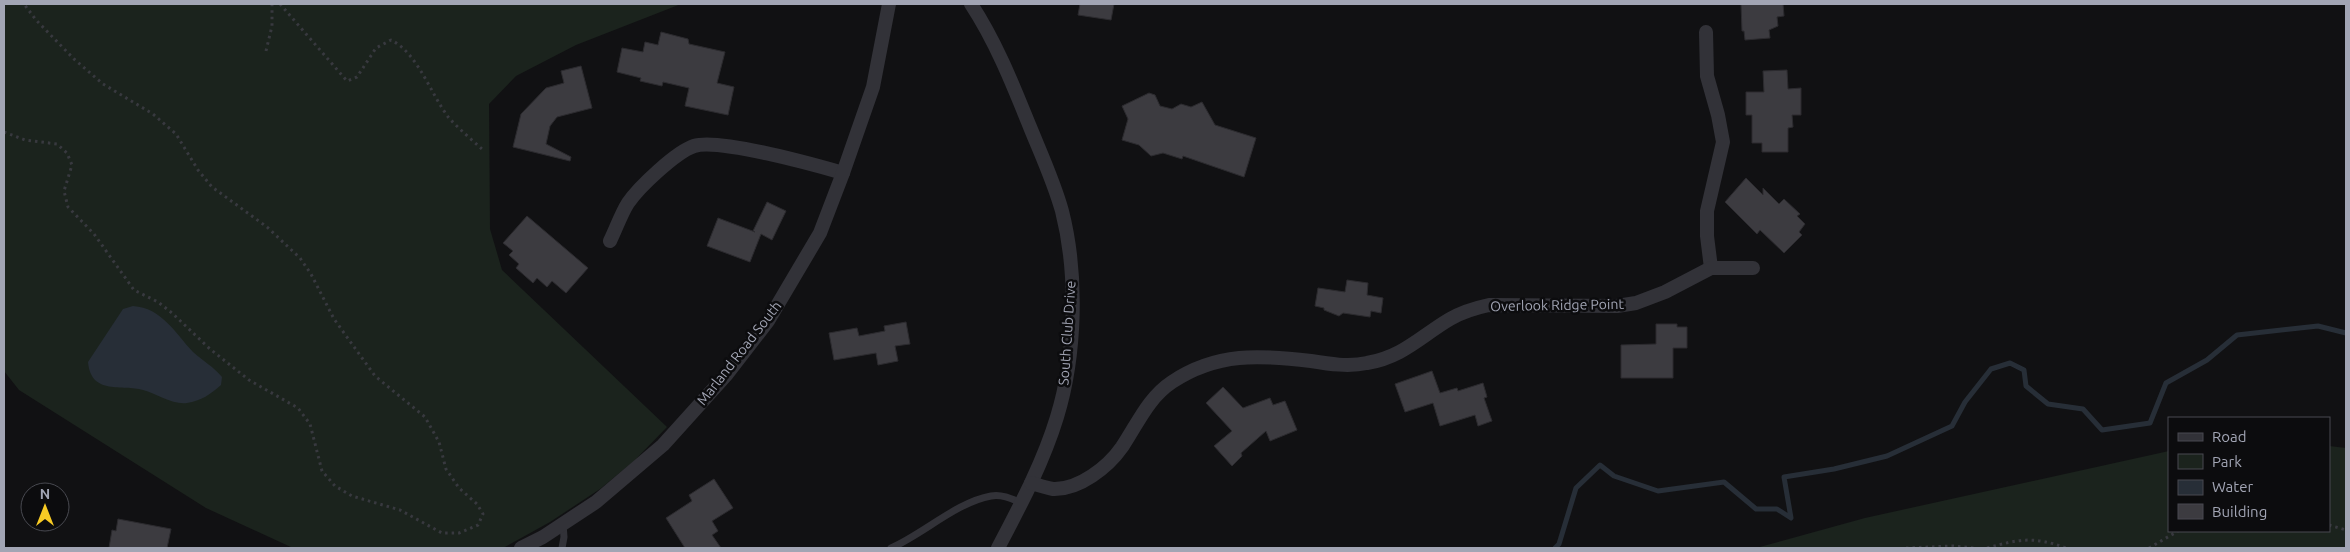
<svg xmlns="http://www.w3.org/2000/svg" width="2350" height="552" viewBox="0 0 2350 552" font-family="Ubuntu,sans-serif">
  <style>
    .green { fill: #1b231d }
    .water { fill: #272e37 }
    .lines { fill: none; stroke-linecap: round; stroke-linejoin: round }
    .stream { stroke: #272e37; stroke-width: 5 }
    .building { fill: #3c3b40; stroke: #2c2b2f }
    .path { stroke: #38393f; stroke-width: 3; stroke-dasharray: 2.5 4; stroke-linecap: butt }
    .service { stroke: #323238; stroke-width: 7 }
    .minor { stroke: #323238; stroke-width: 14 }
    .labels { text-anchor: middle; stroke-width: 5; stroke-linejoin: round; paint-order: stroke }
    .street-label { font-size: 14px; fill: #a2a5b4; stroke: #0c0c0e }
  </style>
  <rect width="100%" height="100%" fill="#111113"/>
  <g class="green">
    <path d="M4 4H681L576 45 516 76 489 104 490 229 502 270 667 427 634 461 600 489 550 522 503 548H293L206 508 19 390 4 371Z"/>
    <path d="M2329 446 2346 448V548H1756L1865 518 2169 451V531H2329Z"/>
  </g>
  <path class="water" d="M133 306C162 308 175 333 193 352 203 361 214 367 222 377L221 385C211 394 201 401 187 403 173 405 157 394 143 390 123 384 91 396 88 362L123 309Z"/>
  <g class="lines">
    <path class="stream" d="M1555 548 1559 544 1576 488 1600 465 1614 476 1658 491 1724 482 1756 509H1777L1791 518 1784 477 1834 469 1887 456 1952 426 1965 402 1991 369 2010 363 2024 370 2026 386 2048 404 2083 409 2102 430 2150 423 2166 383 2207 360 2237 335 2318 326 2346 333"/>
  </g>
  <g class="building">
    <path d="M1080 4H1114L1111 20 1078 15Z"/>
    <path d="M1741 4H1783L1784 16 1777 17 1778 26 1769 30 1770 38 1745 40 1744 31H1742Z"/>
    <path d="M661 32 688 39 689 44 725 52 717 83 734 87 728 115 685 106 689 88 663 82 662 86 640 81 641 78 617 72 622 48 643 52 645 42 658 45Z"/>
    <path d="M581 66 592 108 557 117 550 126 546 144 571 157 570 161 513 147 521 114 546 88 564 83 561 71Z"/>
    <path d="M1787 70 1788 89 1801 88V115H1792L1793 127 1788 128V152H1762V143H1752V115H1746V92H1764L1763 71Z"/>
    <path d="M1149 93 1155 95 1160 106 1172 109 1181 104 1191 107 1202 102 1215 125 1256 138 1244 177 1183 156 1182 159 1163 153 1151 156 1139 145 1122 140 1128 119 1122 106Z"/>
    <path d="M1746 178 1763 195V188L1779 204 1784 199 1800 214 1797 216 1805 224 1799 232 1802 235 1784 253 1760 230 1757 234 1725 202Z"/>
    <path d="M767 202 786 211 772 240 761 234 750 262 707 246 718 218 755 232 753 231Z"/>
    <path d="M527 216 588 268 566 293 552 281 547 287 537 278 533 283 516 268 519 264 509 255 513 251 503 243Z"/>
    <path d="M1347 280 1368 283 1367 295 1383 298 1381 313 1371 311 1370 317 1343 313 1339 316 1324 310V308L1315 306 1318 288 1345 292Z"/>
    <path d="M906 322 910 344 895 346 898 361 878 365 876 353 834 360 829 333 857 328 859 336 885 331 884 326Z"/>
    <path d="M1656 324H1677V327H1687V348H1673V378H1621V345L1656 344Z"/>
    <path d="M1432 371 1440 393 1457 388 1458 391 1483 383 1487 397 1484 398 1492 421 1478 426 1475 415 1440 426 1433 403 1405 412 1395 384Z"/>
    <path d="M1223 387 1243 408 1270 398 1273 405 1285 401 1297 430 1270 441 1266 431 1241 453 1242 456 1232 466 1214 446 1232 431 1206 403Z"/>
    <path d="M714 479 733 508 712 521 718 531 712 535 721 548H685L666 518 692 501 689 495Z"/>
    <path d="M118 519 171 529 167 548H109L112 530 116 531Z"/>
  </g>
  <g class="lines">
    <g class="path">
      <path d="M280 4 347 81 357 77 376 48 391 40C418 53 431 95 449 118 459 129 472 140 483 150"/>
      <path d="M266 51 272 26V4"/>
      <path d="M4 132 25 140 57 144 67 153 72 165 64 191 68 207 94 234 134 290 158 302 172 313 210 349 249 380 298 408 310 424 322 471 335 486 352 496 400 510 442 533H459L478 525 483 514 477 504 459 488 446 469 439 442 425 417 375 376 334 319 311 274 300 258 267 227 212 187 198 170 176 134 153 114 103 84 74 59 36 20 24 4"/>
      <path d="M2329 525 2346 530"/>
      <path d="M1906 548 1953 546 1974 548"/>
      <path d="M1987 548C2020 539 2033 536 2066 548"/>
      <path d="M2149 548 2178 531"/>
    </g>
    <g class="service">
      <path d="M562 548 564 537 563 524"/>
      <path d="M891 548C923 534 957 502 991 496 1002 494 1012 499 1021 503"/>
    </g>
    <g class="minor">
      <path d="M971 4C996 42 1013 85 1030 127 1041 154 1054 182 1062 211 1078 274 1076 355 1057 417 1043 463 1020 506 998 548"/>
      <path d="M1706 32 1707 76 1718 115 1723 142 1707 211V236L1711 268"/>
      <path d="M610 241C616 229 621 214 628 203 639 187 676 152 694 146 718 138 815 165 843 173"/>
      <path d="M1031 483C1038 485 1046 488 1053 489 1079 490 1108 467 1122 447 1138 423 1148 398 1172 382 1217 352 1260 355 1311 361 1329 364 1349 367 1367 363 1403 357 1421 336 1450 319 1462 312 1475 308 1489 305L1617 306 1636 303 1665 292 1711 268H1753"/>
      <path d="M521 548 543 537 596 502 663 445 727 374 768 321 820 233 843 173 873 87 889 4"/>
    </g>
  </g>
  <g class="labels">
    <g class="street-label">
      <text transform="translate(1557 305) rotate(-1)" y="5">Overlook Ridge Point</text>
      <text transform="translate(1067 333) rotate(-86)" y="5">South Club Drive</text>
      <text transform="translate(739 353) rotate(-52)" y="5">Marland Road South</text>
    </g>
  </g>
  <rect width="2350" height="552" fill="none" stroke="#a2a5b4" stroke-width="10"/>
  <rect x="2168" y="417" width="162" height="115" fill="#0c0c0e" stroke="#484950"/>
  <rect x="2178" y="433" width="25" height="8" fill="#323238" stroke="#484950"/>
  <text x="2212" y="442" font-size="15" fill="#a2a5b4">Road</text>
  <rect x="2178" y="454" width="25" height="15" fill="#1b231d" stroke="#484950"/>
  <text x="2212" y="467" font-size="15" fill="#a2a5b4">Park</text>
  <rect x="2178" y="480" width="25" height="15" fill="#272e37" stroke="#484950"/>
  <text x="2212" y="492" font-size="15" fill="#a2a5b4">Water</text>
  <rect x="2178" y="504" width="25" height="15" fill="#3c3b40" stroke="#484950"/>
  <text x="2212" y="517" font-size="15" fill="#a2a5b4">Building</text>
  <g transform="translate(45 507)"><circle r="24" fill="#0c0c0e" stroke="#484950"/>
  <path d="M0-4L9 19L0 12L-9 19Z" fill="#f8cb24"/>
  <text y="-8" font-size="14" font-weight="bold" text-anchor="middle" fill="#a2a5b4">N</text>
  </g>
</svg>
